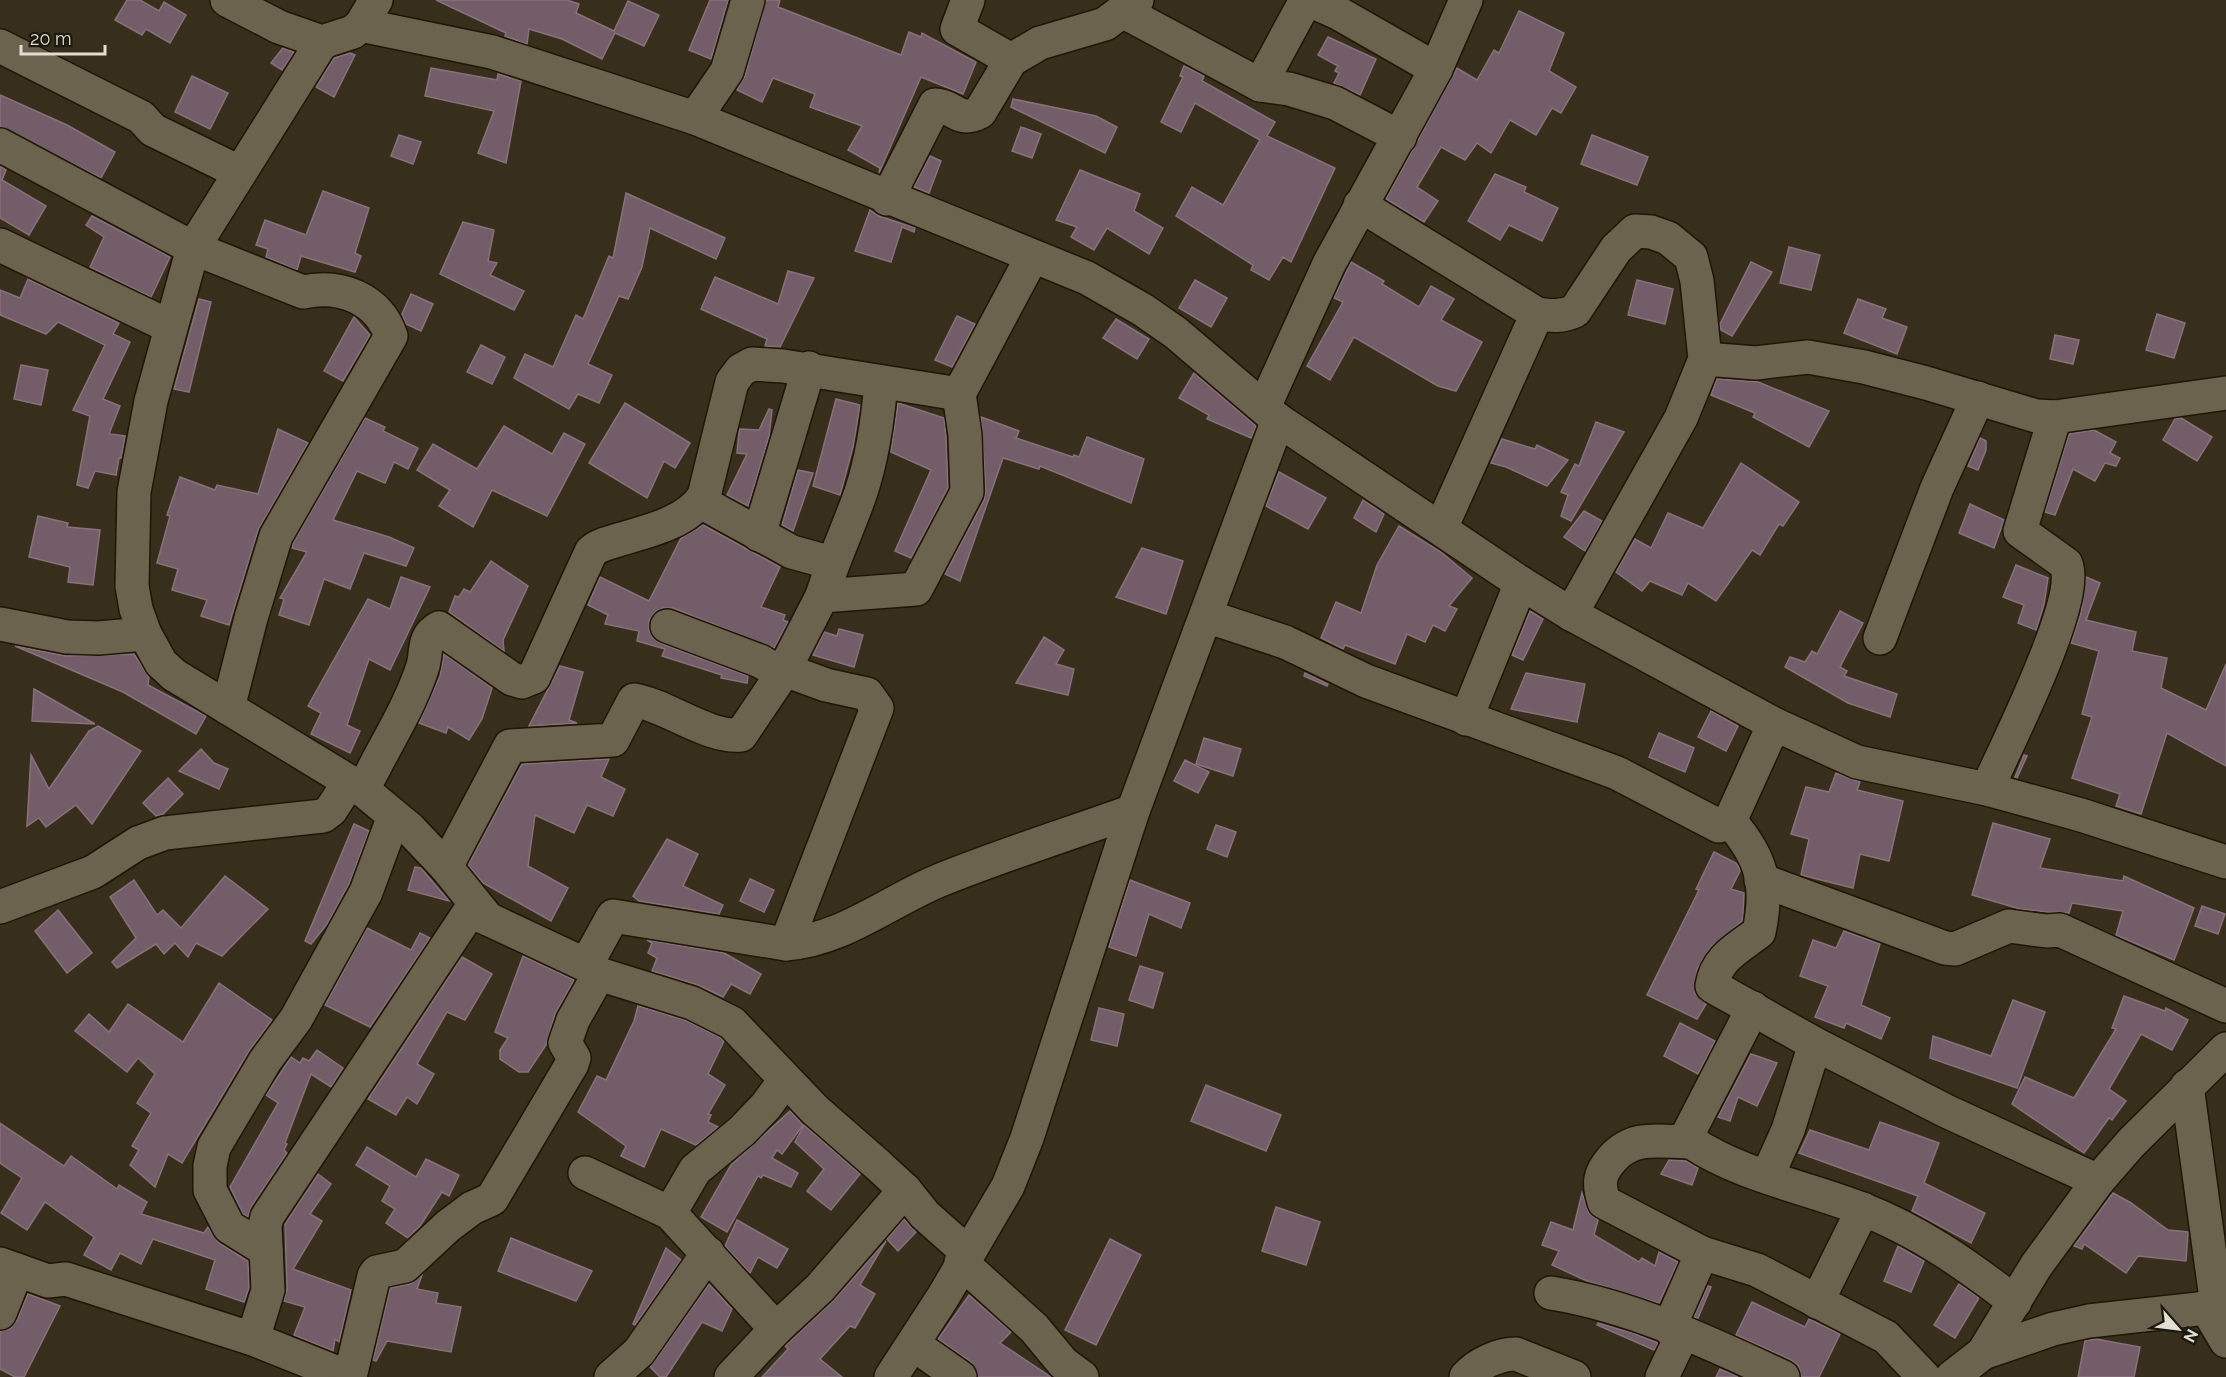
<svg xmlns="http://www.w3.org/2000/svg" width="2226" height="1377" viewBox="0 0 2226 1377" font-family="Raleway,sans-serif">
  <style>
    .building { fill: #735d68; stroke: #89717c; stroke-width: 1.5 }
    .lines { fill: none; stroke-linecap: round; stroke-linejoin: round }
    .minor-casing { stroke: #1e1705; stroke-width: 36 }
    .minor { stroke: #6c634e; stroke-width: 33 }
  </style>
  <rect width="100%" height="100%" fill="#372f1c"/>
  <g class="building">
    <path d="M127 0H140L159 11 164 2 186 15 170 43 146 29 142 35 115 20Z"/>
    <path d="M436 0H567L579 4 576 13 614 31 628 1 659 15 644 46 615 33 602 59 562 39 529 29 527 44 505 36 506 33Z"/>
    <path d="M710 0H728L711 59 689 50Z"/>
    <path d="M766 0H780L778 7 901 55 909 32 921 37 922 33 976 62 963 94 921 77 879 173 880 168 848 150 862 126 810 107 815 94 773 78 762 102 737 90 745 76Z"/>
    <path d="M1519 11 1564 33 1549 71 1576 87 1561 113 1552 108 1536 135 1510 120 1491 153 1477 143 1465 160 1441 147 1417 187 1438 201 1424 222 1386 199 1457 68 1477 80 1494 50 1499 53Z"/>
    <path d="M1328 37 1376 59 1360 95 1334 83 1339 73 1335 71 1338 66 1318 55Z"/>
    <path d="M283 48 294 52 282 70 271 63Z"/>
    <path d="M350 53 355 55 334 97 316 87 334 58Z"/>
    <path d="M1184 66 1204 76 1202 81 1275 122 1267 136 1335 168 1291 262 1283 257 1269 280 1251 270 1253 265 1176 216 1192 187 1223 205 1260 140 1195 103 1181 132 1161 122 1183 77 1180 76Z"/>
    <path d="M431 68 497 80 498 74 521 81 506 163 478 153 494 111 425 96Z"/>
    <path d="M192 76 228 93 210 129 175 112Z"/>
    <path d="M0 95 67 125 115 152 101 178 0 126Z"/>
    <path d="M1013 99 1096 116 1117 127 1105 153 1011 107Z"/>
    <path d="M1021 127 1041 134 1032 158 1012 151Z"/>
    <path d="M399 135 421 142 413 164 391 156Z"/>
    <path d="M1592 135 1648 157 1637 185 1581 164Z"/>
    <path d="M930 156 941 161 929 193 914 187Z"/>
    <path d="M0 166 6 170 2 180 46 206 29 235 0 218Z"/>
    <path d="M1080 170 1140 194 1134 211 1163 228 1149 254 1107 228 1094 250 1071 237 1077 227 1056 220Z"/>
    <path d="M1495 174 1526 187 1524 192 1558 208 1542 241 1509 225 1500 240 1468 221Z"/>
    <path d="M323 191 369 208 355 253 361 256 355 272 301 256 297 270 266 257 268 249 256 245 265 220 306 235Z"/>
    <path d="M626 193 725 238 716 259 650 228 642 267 628 299 619 296 588 364 612 375 599 403 578 394 569 409 514 378 525 354 553 367 576 315 583 319 609 256 613 258Z"/>
    <path d="M870 210 879 216 915 228 914 232 902 227 891 262 855 251Z"/>
    <path d="M92 216 170 257 151 297 90 267 104 237 86 225Z"/>
    <path d="M463 222 494 230 488 261 497 263 490 275 524 291 514 310 440 274Z"/>
    <path d="M1789 247 1820 255 1811 290 1780 283Z"/>
    <path d="M1351 262 1384 281 1382 284 1419 307 1431 286 1454 299 1441 320 1482 342 1456 391 1438 386 1354 337 1330 380 1307 366 1343 302 1334 298Z"/>
    <path d="M1751 262 1772 272 1732 336 1721 330 1720 324Z"/>
    <path d="M788 271 814 278 780 347 765 346 767 339 701 309 715 277 778 304Z"/>
    <path d="M28 279 119 323 113 334 130 342 103 399 120 406 109 434 125 436 121 458H119L116 475 95 471 88 488 77 485 90 416 73 410 105 345 58 322 46 334 0 315V290L20 298Z"/>
    <path d="M1195 280 1227 298 1211 327 1179 308Z"/>
    <path d="M1637 280 1673 289 1665 324 1628 315Z"/>
    <path d="M411 294 433 304 421 331 406 324 402 314Z"/>
    <path d="M199 299 211 302 189 392 174 389Z"/>
    <path d="M1858 299 1886 309 1882 318 1907 327 1897 354 1844 333Z"/>
    <path d="M2157 314 2185 323 2174 358 2146 350Z"/>
    <path d="M957 316 975 324 952 367 935 360Z"/>
    <path d="M354 317 370 335 343 381 324 371Z"/>
    <path d="M1116 319 1149 339 1137 359 1103 338Z"/>
    <path d="M2055 335 2079 340 2073 364 2050 359Z"/>
    <path d="M481 345 505 357 492 384 467 372Z"/>
    <path d="M21 365 48 370 41 405 14 399Z"/>
    <path d="M1194 373 1256 426 1251 438 1207 419 1209 415 1179 398Z"/>
    <path d="M1717 379 1758 382 1829 411 1809 447 1753 417 1755 413 1711 395Z"/>
    <path d="M836 399 860 405 853 447 840 495 813 486Z"/>
    <path d="M625 403 690 443 675 468 664 461 647 498 589 463Z"/>
    <path d="M898 403 944 418 946 437 948 488 911 558 895 551 931 470 891 452Z"/>
    <path d="M769 409 772 410 769 436 748 506 727 495 747 454 737 453 739 432 740 429 759 430Z"/>
    <path d="M981 417 1019 431 1016 438 1073 457 1074 455 1079 457 1087 437 1144 459 1131 503 1040 466 1039 469 1003 458 960 581 945 574 984 500 986 491Z"/>
    <path d="M365 418 385 427 383 431 418 448 408 469 394 462 385 483 357 471 333 520 389 537 414 548 406 566 364 553 350 589 324 579 309 625 279 615 284 599 280 598 307 552 292 548 293 543Z"/>
    <path d="M2181 418 2212 437 2197 461 2163 440 2175 419Z"/>
    <path d="M1596 422 1624 432 1571 521 1561 516 1568 495 1561 492 1575 464 1579 466Z"/>
    <path d="M504 426 552 454 564 433 585 444 547 516 492 490 473 527 439 506 450 490 417 470 433 444 477 469Z"/>
    <path d="M278 429 308 443 258 530 229 625 201 616 207 600 172 590 178 569 157 563 170 516 167 515 180 477 215 490 217 485 258 494Z"/>
    <path d="M2094 430 2116 442 2110 453 2120 458 2116 466 2105 463 2095 481 2073 469 2055 515 2045 512 2069 434Z"/>
    <path d="M1980 438 1986 441V450L1978 470 1968 466Z"/>
    <path d="M1502 439 1535 449 1537 445 1568 460 1547 486 1506 467 1491 463Z"/>
    <path d="M1741 463 1799 502 1783 526 1779 524 1760 555 1752 550 1716 601 1688 583 1682 595 1650 581 1642 591 1616 572 1635 539 1651 548 1668 513 1703 528Z"/>
    <path d="M798 470 813 473 793 531 782 525Z"/>
    <path d="M1279 472 1326 498 1308 529 1266 506Z"/>
    <path d="M1363 500 1384 514 1376 532 1354 518Z"/>
    <path d="M1970 504 2004 520 1994 548 1959 533Z"/>
    <path d="M1584 511 1602 521 1585 551 1564 537Z"/>
    <path d="M38 516 68 523 67 527 100 530 93 585 68 582 70 567 29 557Z"/>
    <path d="M703 525 780 567 761 607 785 615 783 620 788 622 774 648 673 608H663L655 612 649 620V630L653 638 660 643 748 676 747 683 721 678 722 675 662 656 665 649 637 641 639 631 605 624 608 615 588 605 600 577 649 601 681 538Z"/>
    <path d="M1399 526 1441 552 1472 578 1449 606 1457 609 1445 631 1433 625 1425 642 1407 634 1395 664 1345 645 1343 649 1321 638 1336 602 1361 613 1377 565Z"/>
    <path d="M1142 548 1183 561 1166 614 1116 597Z"/>
    <path d="M491 561 528 586 503 640 504 651 449 612 455 596 459 597 464 589 470 592Z"/>
    <path d="M2016 565 2048 578 2044 604 2036 630 2018 623 2024 605 2003 597Z"/>
    <path d="M401 577 430 587 390 670 369 659 347 725 360 731 350 753 311 734 321 713 308 706 368 599 390 609Z"/>
    <path d="M2086 577 2100 583 2086 620 2136 632 2132 651 2167 658 2161 688 2206 710 2226 664V766L2167 733 2141 814 2116 806 2120 794 2072 778 2092 717 2082 714 2099 651 2071 643 2081 613Z"/>
    <path d="M1530 611 1543 619 1523 660 1512 655Z"/>
    <path d="M1840 611 1863 623 1840 667 1847 671 1844 676 1897 694 1890 717 1848 703 1785 667 1790 657 1805 662 1812 651 1817 654Z"/>
    <path d="M839 629 863 635 854 667 813 655 824 632 837 636Z"/>
    <path d="M1044 637 1064 650 1056 664 1074 669 1068 695 1016 683Z"/>
    <path d="M15 646 66 656 134 654 149 677 148 685 206 716 196 734 123 692Z"/>
    <path d="M444 654 492 688 482 719 469 740 448 727 446 733 419 723 440 676Z"/>
    <path d="M560 666 583 672 569 720 577 723 529 726Z"/>
    <path d="M1305 673 1328 684 1327 686 1304 676Z"/>
    <path d="M1526 673 1585 684 1577 722 1511 709Z"/>
    <path d="M34 689 95 724 32 721Z"/>
    <path d="M1711 711 1738 726 1726 751 1698 737Z"/>
    <path d="M98 726 141 751 92 824 76 805 46 827 39 818 27 826 31 755 49 789 89 731Z"/>
    <path d="M1659 733 1694 748 1685 772 1649 757Z"/>
    <path d="M1204 738 1241 749 1233 776 1196 764Z"/>
    <path d="M201 749 214 763 228 769 219 789 179 771Z"/>
    <path d="M2024 755 2027 756 2017 778 2015 777Z"/>
    <path d="M609 759 601 777 625 789 613 816 587 805 574 833 535 815 528 866 568 888 551 921 483 883 468 865 522 764Z"/>
    <path d="M1185 760 1209 772 1198 793 1174 781Z"/>
    <path d="M1836 773 1860 782 1857 790 1903 801 1889 861 1860 854 1853 888 1801 875 1809 839 1791 834 1806 787 1829 792Z"/>
    <path d="M168 778 183 794 163 814 156 816 143 803Z"/>
    <path d="M1993 823 2050 839 2040 868 2123 881 2124 876 2194 908 2174 960 2116 935 2123 911 2072 903 2069 913 2048 912 2020 909 1972 895Z"/>
    <path d="M354 824 369 831 349 884 327 924 311 944 305 941Z"/>
    <path d="M1216 825 1236 832 1227 857 1207 849Z"/>
    <path d="M667 839 698 854 683 886 723 905 719 914 639 901 633 896Z"/>
    <path d="M1714 852 1736 863 1739 867 1740 871 1731 889 1744 893 1743 913 1742 921 1710 948 1697 969 1695 993 1706 1004 1697 1019 1647 995 1699 890 1696 889Z"/>
    <path d="M415 867 421 868 449 901 408 890Z"/>
    <path d="M225 876 268 909 222 956 196 943 188 957 175 943 164 954 156 944 117 968 112 962 136 938 110 897 134 880 157 915 163 910 181 928Z"/>
    <path d="M750 879 774 890 764 912 740 901Z"/>
    <path d="M1130 880 1190 903 1181 928 1149 914 1136 956 1109 947Z"/>
    <path d="M2202 906 2225 914 2218 934 2195 926Z"/>
    <path d="M58 910 92 953 67 973 35 931Z"/>
    <path d="M367 928 411 950 420 933 430 938 370 1027 325 1005Z"/>
    <path d="M1844 931 1880 944 1861 1005 1890 1018 1881 1039 1846 1023 1844 1028 1815 1017 1828 986 1800 976 1813 940 1836 948Z"/>
    <path d="M647 940 724 953 761 974 750 994 731 984 723 997 698 985 652 971 657 958 648 953 652 943Z"/>
    <path d="M523 956 574 980 555 1014 546 1045 528 1072H519L500 1059V1050L508 1038 495 1032Z"/>
    <path d="M462 957 492 974 465 1020 447 1012 417 1064 434 1074 417 1104 407 1097 396 1115 368 1099Z"/>
    <path d="M1140 966 1163 973 1153 1008 1129 1000Z"/>
    <path d="M219 983 272 1020 249 1051 182 1163 168 1154 155 1187 130 1165 139 1150 132 1146 151 1113 137 1103 155 1074 138 1058 127 1072 75 1031 89 1014 109 1032 128 1004 183 1042Z"/>
    <path d="M2124 996 2165 1011 2166 1008 2188 1020 2172 1050 2141 1034 2109 1089 2126 1101 2112 1120 2109 1118 2084 1153 2012 1104 2025 1077 2074 1098 2116 1029 2112 1028Z"/>
    <path d="M2013 1000 2045 1012 2017 1088 1930 1058 1933 1036 1991 1056Z"/>
    <path d="M638 1006 685 1020 721 1038 724 1041 708 1074 725 1085 708 1114 711 1115 708 1122 718 1127 696 1145 661 1129 644 1167 621 1156 626 1146 578 1112 597 1076 606 1080 634 1021Z"/>
    <path d="M1099 1008 1124 1014 1117 1046 1091 1040Z"/>
    <path d="M1680 1023 1715 1041 1698 1074 1664 1056Z"/>
    <path d="M317 1050 343 1068 331 1087 311 1074 285 1143 287 1144 284 1150 287 1153 251 1207 248 1217 243 1214 230 1187 278 1103 266 1095 291 1057 300 1063 303 1058 309 1061Z"/>
    <path d="M1751 1054 1777 1063 1757 1106 1738 1097 1730 1121 1718 1117Z"/>
    <path d="M1206 1085 1281 1115 1266 1151 1191 1121Z"/>
    <path d="M790 1111 803 1125 782 1154 777 1150 772 1158 798 1173 791 1187 763 1175 761 1178 758 1176 727 1232 701 1217 731 1165Z"/>
    <path d="M1880 1122 1939 1143 1924 1183 1985 1213 1971 1243 1912 1211 1918 1196 1799 1153 1810 1130 1869 1150Z"/>
    <path d="M0 1123 64 1166 71 1156 117 1189 119 1185 147 1202 141 1214 204 1233 208 1227 219 1243 248 1261 249 1288 244 1302 206 1289 215 1260 153 1239 141 1264 120 1253 111 1270 84 1255 94 1237 45 1202 27 1230 1 1213 22 1178 0 1163Z"/>
    <path d="M804 1125 860 1174 831 1210 807 1191 824 1169 795 1142Z"/>
    <path d="M367 1147 416 1177 426 1159 459 1175 449 1196 442 1192 420 1226 408 1238 386 1223 395 1209 382 1201 390 1186 356 1165Z"/>
    <path d="M1669 1160 1686 1161 1698 1168 1692 1185 1661 1174Z"/>
    <path d="M318 1174 331 1184 310 1214 322 1221 293 1269 351 1290 339 1342 335 1339 333 1351 294 1335 305 1307 284 1301 287 1289 285 1224Z"/>
    <path d="M1582 1193 1589 1213 1598 1220 1594 1235 1639 1262 1642 1258 1655 1266 1659 1252 1678 1262 1659 1303 1587 1281 1552 1265 1559 1251 1542 1245 1551 1222 1573 1230Z"/>
    <path d="M2113 1193 2131 1203 2168 1230 2188 1232 2186 1261 2138 1256 2126 1273 2084 1244 2082 1249 2074 1246Z"/>
    <path d="M1276 1207 1320 1222 1306 1265 1262 1251Z"/>
    <path d="M904 1219 916 1232 898 1251 887 1239Z"/>
    <path d="M737 1220 788 1249 777 1268 758 1257 750 1273 725 1246Z"/>
    <path d="M511 1238 592 1271 576 1301 498 1271Z"/>
    <path d="M1110 1239 1141 1255 1096 1345 1065 1330Z"/>
    <path d="M886 1241 860 1285 875 1294 855 1328 850 1326 820 1359 842 1377H762L788 1349 785 1346 834 1300Z"/>
    <path d="M1898 1246 1924 1261 1911 1292 1884 1281Z"/>
    <path d="M666 1248 681 1260 635 1325 633 1324Z"/>
    <path d="M422 1275 417 1289 438 1293 436 1303 461 1307 451 1352 387 1341 376 1361 373 1360 390 1288 410 1284Z"/>
    <path d="M709 1284 732 1309 722 1331 702 1322 666 1377H660L650 1367Z"/>
    <path d="M1959 1284 1979 1298 1955 1338 1934 1325Z"/>
    <path d="M1708 1286 1711 1287 1698 1318 1694 1317Z"/>
    <path d="M28 1294 60 1306 24 1377H15L0 1369V1331L11 1328 17 1320Z"/>
    <path d="M969 1295 1011 1332 1000 1343 1051 1377H978L971 1362 938 1339Z"/>
    <path d="M1752 1302 1805 1327 1809 1319 1840 1334 1819 1377H1801L1799 1367 1791 1360 1736 1335Z"/>
    <path d="M1598 1323 1635 1334 1658 1343 1654 1350 1597 1325Z"/>
    <path d="M2096 1339 2140 1347 2134 1377H2078L2085 1341Z"/>
    <path d="M1720 1369 1738 1377H1716Z"/>
  </g>
  <g class="lines">
    <defs>
      <g id="minor">
        <path d="M227 0 279 27 322 42 353 32 361 25 376 0"/>
        <path d="M968 0 957 29 1011 60"/>
        <path d="M1309 0 1338 13 1436 69"/>
        <path d="M1124 12 1260 85 1289 89 1335 103 1400 137"/>
        <path d="M361 25 492 52 695 118 1087 278 1143 310 1176 333 1278 420 1521 583 1571 614 1774 724 1857 762 1987 789 2081 815 2226 862"/>
        <path d="M322 42 193 248 151 401 134 492 132 586 136 609 145 634 161 663 174 675 363 790 410 829 446 867 488 919 586 965 599 974 692 1003 732 1023 815 1110 878 1165 905 1190 925 1215 968 1253"/>
        <path d="M0 46 141 117 153 130 239 172"/>
        <path d="M1260 85 1306 0"/>
        <path d="M695 118 727 71 748 0"/>
        <path d="M0 145 193 248 303 292C340 284 378 298 391 336L276 536 251 618 228 708"/>
        <path d="M887 199 935 105C954 105 958 124 980 112L1011 60 1040 43 1105 24 1137 0"/>
        <path d="M1360 205 1537 314C1551 316 1562 317 1575 311L1616 249 1635 231 1651 232 1668 238 1691 257 1697 281 1705 359 1681 418 1571 614"/>
        <path d="M0 245 171 327"/>
        <path d="M1705 359 1756 363 1808 357 1864 367 1926 383 2036 416 2055 417 2226 393"/>
        <path d="M1264 407 1329 264 1436 69 1466 0"/>
        <path d="M701 502 792 552 832 563"/>
        <path d="M1441 528 1537 314"/>
        <path d="M759 535 809 368"/>
        <path d="M822 596C833 560 849 527 861 492 873 456 878 419 881 382"/>
        <path d="M1206 616 1285 642 1366 681 1617 773 1719 826 1730 821 1774 724"/>
        <path d="M0 624 67 637 98 638 145 634"/>
        <path d="M667 626 760 661 782 674"/>
        <path d="M1880 638 1937 488 1978 398"/>
        <path d="M785 670 826 685 867 694 877 708 786 944"/>
        <path d="M1466 719 1521 583"/>
        <path d="M1987 789C2005 748 2081 601 2066 564L2020 531 2055 417"/>
        <path d="M363 790C382 750 408 711 422 669 428 653 421 638 439 628L512 679 522 682 534 677 591 552C599 544 610 543 621 539 649 531 688 522 704 496L732 382 741 370 752 364 783 366 959 394 1032 257"/>
        <path d="M1730 821C1762 858 1769 884 1759 932 1738 948 1716 958 1712 986L1815 1044 1946 1111 2098 1181"/>
        <path d="M446 867 510 746 613 740 634 700C668 706 707 738 741 735L782 674 822 596 916 589 967 492 965 435 959 394"/>
        <path d="M1761 880 1945 948 1955 949 2009 926 2047 931 2060 930 2226 1006"/>
        <path d="M0 907 93 872 138 843 165 833 323 816 331 810 349 782"/>
        <path d="M586 965 613 916 786 944C842 940 888 902 938 881 1002 855 1069 834 1133 811"/>
        <path d="M1753 1008 1689 1132 1691 1142C1742 1176 1806 1187 1862 1209 1919 1231 1967 1265 2015 1302"/>
        <path d="M2187 1086 2217 1306"/>
        <path d="M1691 1142C1660 1142 1634 1134 1612 1159 1599 1174 1598 1183 1604 1202L1702 1253 1757 1270 1886 1337 1924 1377"/>
        <path d="M585 1173 670 1213 776 1329"/>
        <path d="M1767 1177 1788 1130 1815 1044"/>
        <path d="M670 1213 695 1170 742 1131 766 1106 785 1080"/>
        <path d="M266 1250 229 1227 210 1190V1166L214 1147 265 1061 296 1019 366 892 394 816"/>
        <path d="M961 1262 1034 1328 1063 1363 1082 1377"/>
        <path d="M0 1264 48 1281 66 1279 253 1339 348 1377"/>
        <path d="M1551 1293C1632 1306 1710 1343 1783 1377"/>
        <path d="M1817 1302 1863 1209"/>
        <path d="M2206 1307 2226 1341"/>
        <path d="M0 1313 17 1270"/>
        <path d="M1669 1328 1702 1253"/>
        <path d="M253 1339 268 1290 265 1226 267 1217 468 914 474 913 488 919"/>
        <path d="M913 1344 960 1377"/>
        <path d="M1983 1353 2053 1329 2089 1321 2226 1306"/>
        <path d="M350 1377 374 1276 377 1272 405 1266 448 1226 472 1208 492 1199 572 1064 574 1058 565 1043 573 1020 599 974"/>
        <path d="M611 1377 639 1352 708 1253"/>
        <path d="M731 1377 776 1329 820 1288 905 1190"/>
        <path d="M891 1377 943 1297 1008 1186 1027 1138 1133 811 1278 420"/>
        <path d="M1466 1377C1477 1364 1499 1354 1516 1354L1574 1377"/>
        <path d="M1662 1377 1683 1333"/>
        <path d="M1952 1377 1983 1353 2036 1266 2098 1181 2131 1143 2226 1049"/>
      </g>
    </defs>
    <use href="#minor" class="minor-casing"/>
    <use href="#minor" class="minor"/>
  </g>
  <g transform="translate(2178 1329) rotate(118)" stroke="#1b180f" stroke-width="4.5" paint-order="stroke">
  <path d="M0-4.5L10 22L0 15L-10 22Z" fill="#e3ded3"/>
  <text y="-9" font-size="16" font-weight="bold" text-anchor="middle" fill="#e3ded3">N</text>
  </g>
  <path d="M21 45v9h84v-9" fill="none" stroke="#e3ded3" stroke-width="3"/>
  <text x="30" y="45" font-size="18" fill="#e3ded3" stroke="#1b180f" stroke-width="4.5" paint-order="stroke">20 m</text>
</svg>
